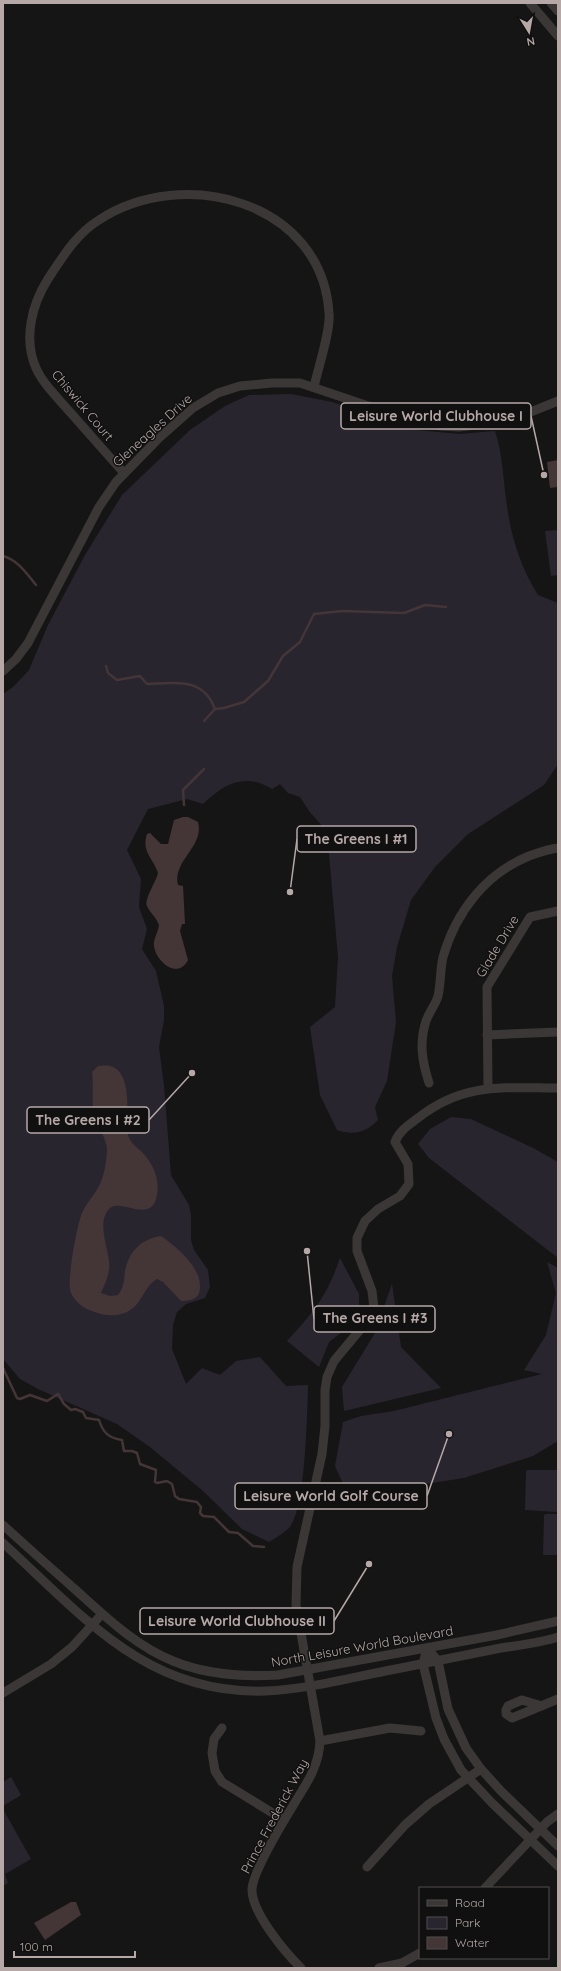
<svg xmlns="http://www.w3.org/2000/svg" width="561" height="1971" viewBox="0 0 561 1971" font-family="Quicksand,sans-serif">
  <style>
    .green { fill: #29252e }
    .water { fill: #443537 }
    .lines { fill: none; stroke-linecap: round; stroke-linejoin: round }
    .stream { stroke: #443537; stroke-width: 2.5 }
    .minor { stroke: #3b3736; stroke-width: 9 }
    .labels { text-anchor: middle; stroke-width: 3; stroke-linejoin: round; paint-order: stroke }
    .street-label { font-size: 13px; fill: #b5a8a7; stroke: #111010 }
    .leader { fill: none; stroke: #b5a8a7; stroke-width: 1.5 }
    .callout-dot { fill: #b5a8a7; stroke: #111010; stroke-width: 1.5 }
    .callout { fill: #111010; stroke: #b5a8a7; stroke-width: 1.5 }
    .callout-label { font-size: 14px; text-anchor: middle; font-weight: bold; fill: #b5a8a7 }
  </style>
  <rect width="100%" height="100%" fill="#161515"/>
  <g class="green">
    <path d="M291 394 332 402 416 430 460 434 495 431C503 455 503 480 507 506 511 537 521 568 538 595L558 603V764L544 785 468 834 435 867 411 900 397 947 392 976 396 1022 387 1081 375 1107 378 1120C366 1132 354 1136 337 1130L320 1095 310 1027 335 1007 338 957 328 842 325 829 309 811 300 797 288 793 280 784 272 789C245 772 223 784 203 804L187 799 148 809 127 850 141 879 139 907 147 929 142 949 156 971 164 1006V1020L159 1047 164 1086 171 1175 189 1205 191 1215V1240L194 1250 208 1270 210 1287 205 1298 186 1304 177 1312 173 1325 172 1349 186 1384 202 1368 220 1375 236 1361 260 1357 286 1386 308 1385C307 1413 306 1509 289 1528 284 1533 275 1538 269 1542L242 1529 203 1491 150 1447 117 1424 38 1389 20 1379 3 1359V694L13 687 29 670 48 625 85 555 122 495 190 430 225 406 249 395Z"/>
    <path d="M558 530V575L551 576 545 531Z"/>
    <path d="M451 1117 471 1119 533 1148 558 1162V1258L429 1158 418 1144 430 1129Z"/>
    <path d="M340 1258 359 1294V1319L329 1342 319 1367 287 1341C314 1312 327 1296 340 1258Z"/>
    <path d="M547 1262 558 1268V1441L533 1456 464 1478 393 1489 344 1486 335 1466 343 1422 361 1416 394 1411 542 1374 524 1370 546 1335 556 1293Z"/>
    <path d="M392 1284 401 1347 441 1388 344 1411 342 1387 375 1333Z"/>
    <path d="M527 1470H558V1512L525 1510 526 1472Z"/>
    <path d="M546 1514H558V1555H543L544 1515Z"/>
    <path d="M11 1777 21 1795 3 1806V1782Z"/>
    <path d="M3 1809 31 1859 5 1874 8 1883 3 1886Z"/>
  </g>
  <g class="water">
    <path d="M558 460V487L550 488 547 462Z"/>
    <path d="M183 817H188L198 822C205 846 172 861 178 885L183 886 185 924H182L180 931 188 960C178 980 156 962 154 946 153 939 158 933 159 925 157 918 150 913 147 906 144 899 156 882 158 873 154 859 141 852 147 834L150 833 161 844H168L174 820Z"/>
    <path d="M98 1066C101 1066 106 1065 110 1066 128 1070 128 1100 127 1114 127 1121 125 1128 128 1135 130 1142 136 1147 141 1151 153 1163 160 1179 157 1195 152 1225 122 1198 110 1208 94 1223 112 1254 109 1270 108 1278 104 1286 101 1293L110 1296 118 1295C124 1287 124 1281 125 1271 129 1251 141 1239 161 1236 177 1247 206 1271 199 1293 197 1300 187 1301 181 1301L163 1282 157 1279C144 1286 142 1305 127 1312 114 1318 101 1315 89 1310 82 1307 74 1300 71 1293 66 1283 77 1225 82 1213 87 1201 98 1192 102 1179 105 1171 106 1161 107 1152 108 1140 97 1126 94 1115 91 1101 94 1086 92 1072Z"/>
    <path d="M71 1902H76L81 1915 45 1940 34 1923Z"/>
  </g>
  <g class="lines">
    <g class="stream">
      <path d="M3 556C18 560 27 574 36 585"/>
      <path d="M106 666 108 673 117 680 140 676 147 684C176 683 203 677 215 709L224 708 244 702 268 681 283 656 300 642 314 614 342 611 404 613 425 605 446 607"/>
      <path d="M204 721 215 709"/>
      <path d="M184 805 183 790 204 769"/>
      <path d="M3 1368 17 1398 20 1399 30 1395 47 1401 58 1394 64 1404 71 1410 75 1409 83 1412 86 1418 99 1420C103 1433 109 1438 122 1440L124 1451H132L137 1453 140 1464 156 1470 155 1482 157 1483 167 1481 172 1484 175 1496 179 1499 197 1502 201 1507 200 1513 203 1516 214 1517 229 1532 238 1533 253 1546 264 1547"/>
    </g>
    <g class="minor">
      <path d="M530 3 558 36"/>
      <path d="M551 3 558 11"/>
      <path d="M124 473C105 452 87 431 69 411 57 397 43 384 36 368 23 339 32 304 48 279 62 258 76 234 99 220 183 165 322 201 329 313 331 330 318 368 314 387"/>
      <path d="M3 671 16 659 28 643 99 507 116 482 158 439 193 408 218 393 240 386 272 383H300L410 420 441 426 459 427 508 421 558 401"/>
      <path d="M487 1035 558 1032"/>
      <path d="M429 1083C422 1061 419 1043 426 1021 429 1012 436 1004 438 996 441 983 440 970 443 957 456 912 485 874 529 856 538 853 548 849 558 848"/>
      <path d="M488 1088 487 987 530 917 558 911"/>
      <path d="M3 1525C28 1548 53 1570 78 1592 107 1618 136 1646 173 1661 207 1675 242 1677 278 1675L497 1635 558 1621"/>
      <path d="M3 1543C84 1617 147 1695 266 1691 310 1689 353 1677 396 1669 431 1662 466 1655 501 1648 520 1645 540 1643 558 1637"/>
      <path d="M427 1648 423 1664 436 1718 444 1739 461 1770 492 1803 558 1866"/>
      <path d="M427 1648 438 1661 448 1709 466 1748 481 1769 501 1791 558 1846"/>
      <path d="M3 1693 51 1664 72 1647 102 1614"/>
      <path d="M542 1706 522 1700 508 1706 506 1710V1714L512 1718 558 1699"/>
      <path d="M222 1728 214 1739 212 1753 215 1771 222 1782 284 1820"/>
      <path d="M320 1741 390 1728 421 1731"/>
      <path d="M367 1867 405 1825 429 1804 481 1769"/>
      <path d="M485 1888 547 1822 558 1814"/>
      <path d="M301 1968C285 1952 251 1912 252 1889 253 1870 286 1817 297 1799 309 1780 319 1764 320 1741L296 1605 297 1567 322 1454 325 1426V1390L327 1377 334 1361 369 1319 374 1308 372 1291 357 1251V1238L365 1221 378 1209 400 1196 409 1184 408 1164 395 1142C399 1131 409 1125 418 1118 464 1082 503 1088 558 1088"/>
      <path d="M379 1968 402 1963 420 1953"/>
    </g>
  </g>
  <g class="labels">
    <g class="street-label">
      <text transform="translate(83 405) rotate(50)" y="5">Chiswick Court</text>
      <text transform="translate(152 430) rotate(-42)" y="5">Gleneagles Drive</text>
      <text transform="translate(497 946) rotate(-59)" y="5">Glade Drive</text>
      <text transform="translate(362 1646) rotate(-10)" y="5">North Leisure World Boulevard</text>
      <text transform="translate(274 1816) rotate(-62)" y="5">Prince Frederick Way</text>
    </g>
  </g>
  <path class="leader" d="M544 475L531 416M290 892L297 839M192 1073L149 1120M307 1251L314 1319M449 1434L427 1496M369 1564L334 1621"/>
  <g class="callout-dot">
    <circle cx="544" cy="475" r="4"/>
    <circle cx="290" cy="892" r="4"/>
    <circle cx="192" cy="1073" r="4"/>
    <circle cx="307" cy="1251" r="4"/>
    <circle cx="449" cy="1434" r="4"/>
    <circle cx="369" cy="1564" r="4"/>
  </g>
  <g class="callout">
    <rect x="341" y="403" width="190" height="26" rx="4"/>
    <rect x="297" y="826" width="119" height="26" rx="4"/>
    <rect x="27" y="1107" width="122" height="26" rx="4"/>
    <rect x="314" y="1306" width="121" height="26" rx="4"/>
    <rect x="235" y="1483" width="192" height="26" rx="4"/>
    <rect x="140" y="1608" width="194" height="26" rx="4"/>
  </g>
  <g class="callout-label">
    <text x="436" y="421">Leisure World Clubhouse I</text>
    <text x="356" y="844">The Greens I #1</text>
    <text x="88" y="1125">The Greens I #2</text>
    <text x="375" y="1323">The Greens I #3</text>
    <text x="331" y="1501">Leisure World Golf Course</text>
    <text x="237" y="1626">Leisure World Clubhouse II</text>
  </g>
  <rect width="561" height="1971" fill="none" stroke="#b5a8a7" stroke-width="8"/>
  <rect x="419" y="1887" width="130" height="72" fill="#111010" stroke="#534d4c"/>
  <rect x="427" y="1900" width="20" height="6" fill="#3b3736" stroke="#534d4c"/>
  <text x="455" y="1907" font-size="12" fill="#b5a8a7">Road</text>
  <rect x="427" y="1917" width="20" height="12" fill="#29252e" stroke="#534d4c"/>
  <text x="455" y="1927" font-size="12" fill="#b5a8a7">Park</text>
  <rect x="427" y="1937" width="20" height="12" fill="#443537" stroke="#534d4c"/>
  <text x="455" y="1947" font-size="12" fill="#b5a8a7">Water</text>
  <g transform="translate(529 32) rotate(169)" stroke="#111010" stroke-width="3" paint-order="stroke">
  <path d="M0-3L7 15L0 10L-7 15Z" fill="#b5a8a7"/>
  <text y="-6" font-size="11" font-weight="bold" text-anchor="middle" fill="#b5a8a7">N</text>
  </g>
  <path d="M14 1951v6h121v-6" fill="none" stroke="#b5a8a7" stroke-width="2"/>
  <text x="20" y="1951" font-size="12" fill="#b5a8a7" stroke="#111010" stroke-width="3" paint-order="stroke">100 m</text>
</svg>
